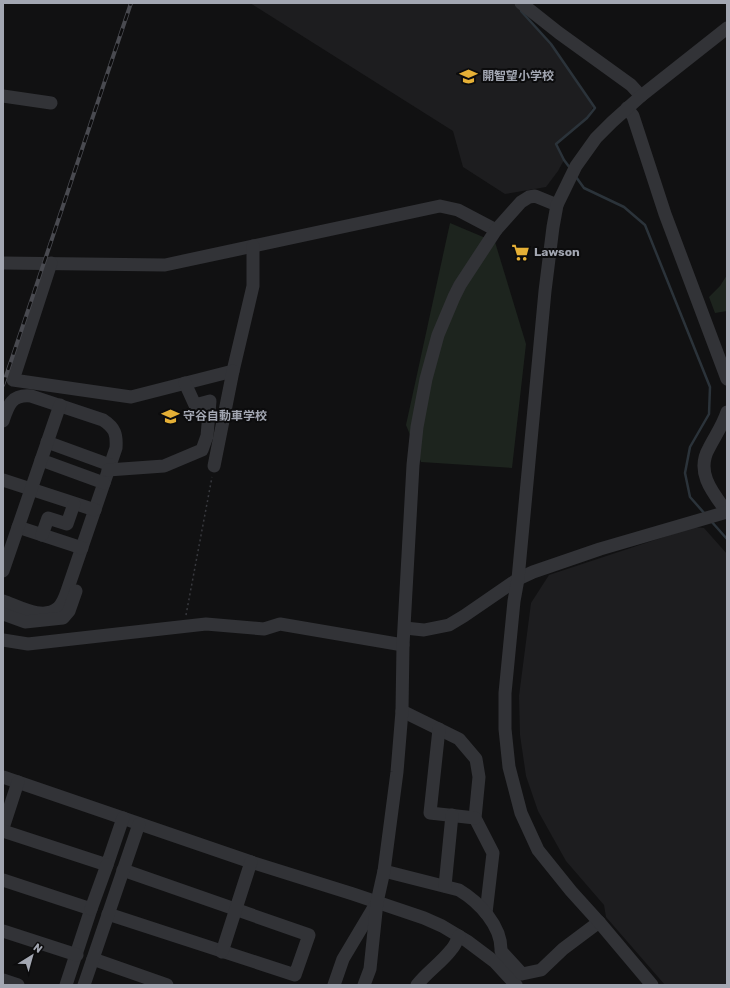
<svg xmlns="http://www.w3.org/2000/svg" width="730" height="988" viewBox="0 0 730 988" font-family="Rubik,'Noto Sans JP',sans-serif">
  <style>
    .built { fill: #1d1d1f }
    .green { fill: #1d241e }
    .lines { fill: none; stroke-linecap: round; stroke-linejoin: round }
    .stream { stroke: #2b333a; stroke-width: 2.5 }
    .path { stroke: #38393e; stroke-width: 1.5; stroke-dasharray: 2 3; stroke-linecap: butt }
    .minor { stroke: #323337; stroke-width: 13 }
    .rail-casing { stroke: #494a50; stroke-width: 4 }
    .rail { stroke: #0c0c0d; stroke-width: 2.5; stroke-dasharray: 8; stroke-linecap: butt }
    .labels { text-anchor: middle; stroke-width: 4; stroke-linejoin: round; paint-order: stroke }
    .poi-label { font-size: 12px; font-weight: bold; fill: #a3a7b2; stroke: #0c0c0d; text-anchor: start }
  </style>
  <rect width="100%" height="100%" fill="#111112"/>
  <g class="built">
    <path d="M250 3H514L552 45 593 107 587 118 557 144 564 160 558 171 546 187 505 194 463 167 453 131Z"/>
    <path d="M694 527 704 528 727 554V985H665L606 917 604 905 566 861 538 811 526 776 520 735 519 696 531 603 549 575Z"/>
  </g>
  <g class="green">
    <path d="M450 223 495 242 526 344 512 468 421 462 406 425Z"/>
    <path d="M727 275V311L715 313 709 297 720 286Z"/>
  </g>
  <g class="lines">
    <g class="stream">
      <path d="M521 11 551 44 595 108 587 118 556 144 564 160 570 168"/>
      <path d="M576 177 584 188 624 207 645 225 710 387 709 414 690 447 685 473 690 497 705 514"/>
      <path d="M711 521 727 539"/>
    </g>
    <path class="path" d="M186 615 212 477"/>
    <g class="minor">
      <path d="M521 3 559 33 631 85 641 96"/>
      <path d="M3 96 51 103"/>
      <path d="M627 108 633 116 665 214 727 379"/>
      <path d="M3 263 165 265 440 206 458 210 496 230"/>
      <path d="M51 263 13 380 131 397 233 371 253 286V246"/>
      <path d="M727 412C723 425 715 436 709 448 695 472 713 493 727 512"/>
      <path d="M3 421C8 406 11 394 31 396L103 420C115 428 117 434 116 448L67 591C65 597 62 604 58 608 43 621 18 606 3 601"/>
      <path d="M47 442 110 465"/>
      <path d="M41 460 104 483"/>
      <path d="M214 466 233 371"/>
      <path d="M108 470 164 466 202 450 207 436 210 401 195 405 185 383"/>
      <path d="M3 480 95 510"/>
      <path d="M18 527 82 548"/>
      <path d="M42 535 48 518 67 524 74 504"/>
      <path d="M3 571 60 405"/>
      <path d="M3 614 25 622 63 618 69 611 76 591"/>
      <path d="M405 628 424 630 449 625 464 616 518 579 533 572 600 549 727 512"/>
      <path d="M3 640 28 644 206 624 264 629 280 624 403 645"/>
      <path d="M402 711 459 739 476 759 479 777 475 818 493 853 486 913"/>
      <path d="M439 729 430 813 475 818"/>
      <path d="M3 777 251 862 353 894 424 918 442 926 467 941 495 962 516 985"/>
      <path d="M3 828 18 782"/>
      <path d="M3 831 107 865 123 818"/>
      <path d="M384 871 459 890C479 902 502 926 501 951L522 974 541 970 563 949 599 922"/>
      <path d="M3 880 91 909 66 985"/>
      <path d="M445 886 452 815"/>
      <path d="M91 909 107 865"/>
      <path d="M108 914 295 975 309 935 123 870"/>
      <path d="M3 931 77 955"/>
      <path d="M222 952 251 862"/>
      <path d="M93 959 167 985"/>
      <path d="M3 980 18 985"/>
      <path d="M84 985 139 824"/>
      <path d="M334 985 343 959 374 907"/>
      <path d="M364 985 370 969 377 902 384 871 397 772 402 711 403 645 413 465 417 427 426 379 438 335 454 297 460 285 496 230 521 202 529 197 535 196 557 205"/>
      <path d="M417 985C427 972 441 963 451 950 455 946 457 940 459 936"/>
      <path d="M652 985 599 922 571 891 538 850 521 813 509 767 505 729V693L514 601 518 579 545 291 553 227 557 205 576 166 596 138 612 122 641 96 727 28"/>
    </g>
    <defs>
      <path id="rail" d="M3 385 131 3"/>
    </defs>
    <use href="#rail" class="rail-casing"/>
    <use href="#rail" class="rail"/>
  </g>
  <defs>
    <symbol id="school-bare" viewBox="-9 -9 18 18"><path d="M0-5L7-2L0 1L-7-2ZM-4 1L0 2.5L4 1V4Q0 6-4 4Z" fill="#e5b036" stroke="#0c0c0d" stroke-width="2.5" paint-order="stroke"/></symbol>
    <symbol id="supermarket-bare" viewBox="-9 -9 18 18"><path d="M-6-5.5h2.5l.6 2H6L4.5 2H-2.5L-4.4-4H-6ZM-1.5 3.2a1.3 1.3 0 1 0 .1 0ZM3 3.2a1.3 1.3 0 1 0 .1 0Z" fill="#e5b036" stroke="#0c0c0d" stroke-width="2.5" paint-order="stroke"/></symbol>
  </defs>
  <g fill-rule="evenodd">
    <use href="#school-bare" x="456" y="64" width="25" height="25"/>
    <use href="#supermarket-bare" x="508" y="240" width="25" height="25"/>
    <use href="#school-bare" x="158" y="404" width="25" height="25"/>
  </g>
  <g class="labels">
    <g class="poi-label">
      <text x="482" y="80">開智望小学校</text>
      <text x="534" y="256">Lawson</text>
      <text x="183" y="420">守谷自動車学校</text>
    </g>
  </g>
  <rect width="730" height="988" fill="none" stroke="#a3a7b2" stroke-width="8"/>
  <g transform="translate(32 956) rotate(37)" stroke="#0c0c0d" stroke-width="3" paint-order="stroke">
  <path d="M0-3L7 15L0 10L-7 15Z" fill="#a3a7b2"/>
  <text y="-6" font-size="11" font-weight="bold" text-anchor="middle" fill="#a3a7b2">N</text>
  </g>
</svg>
